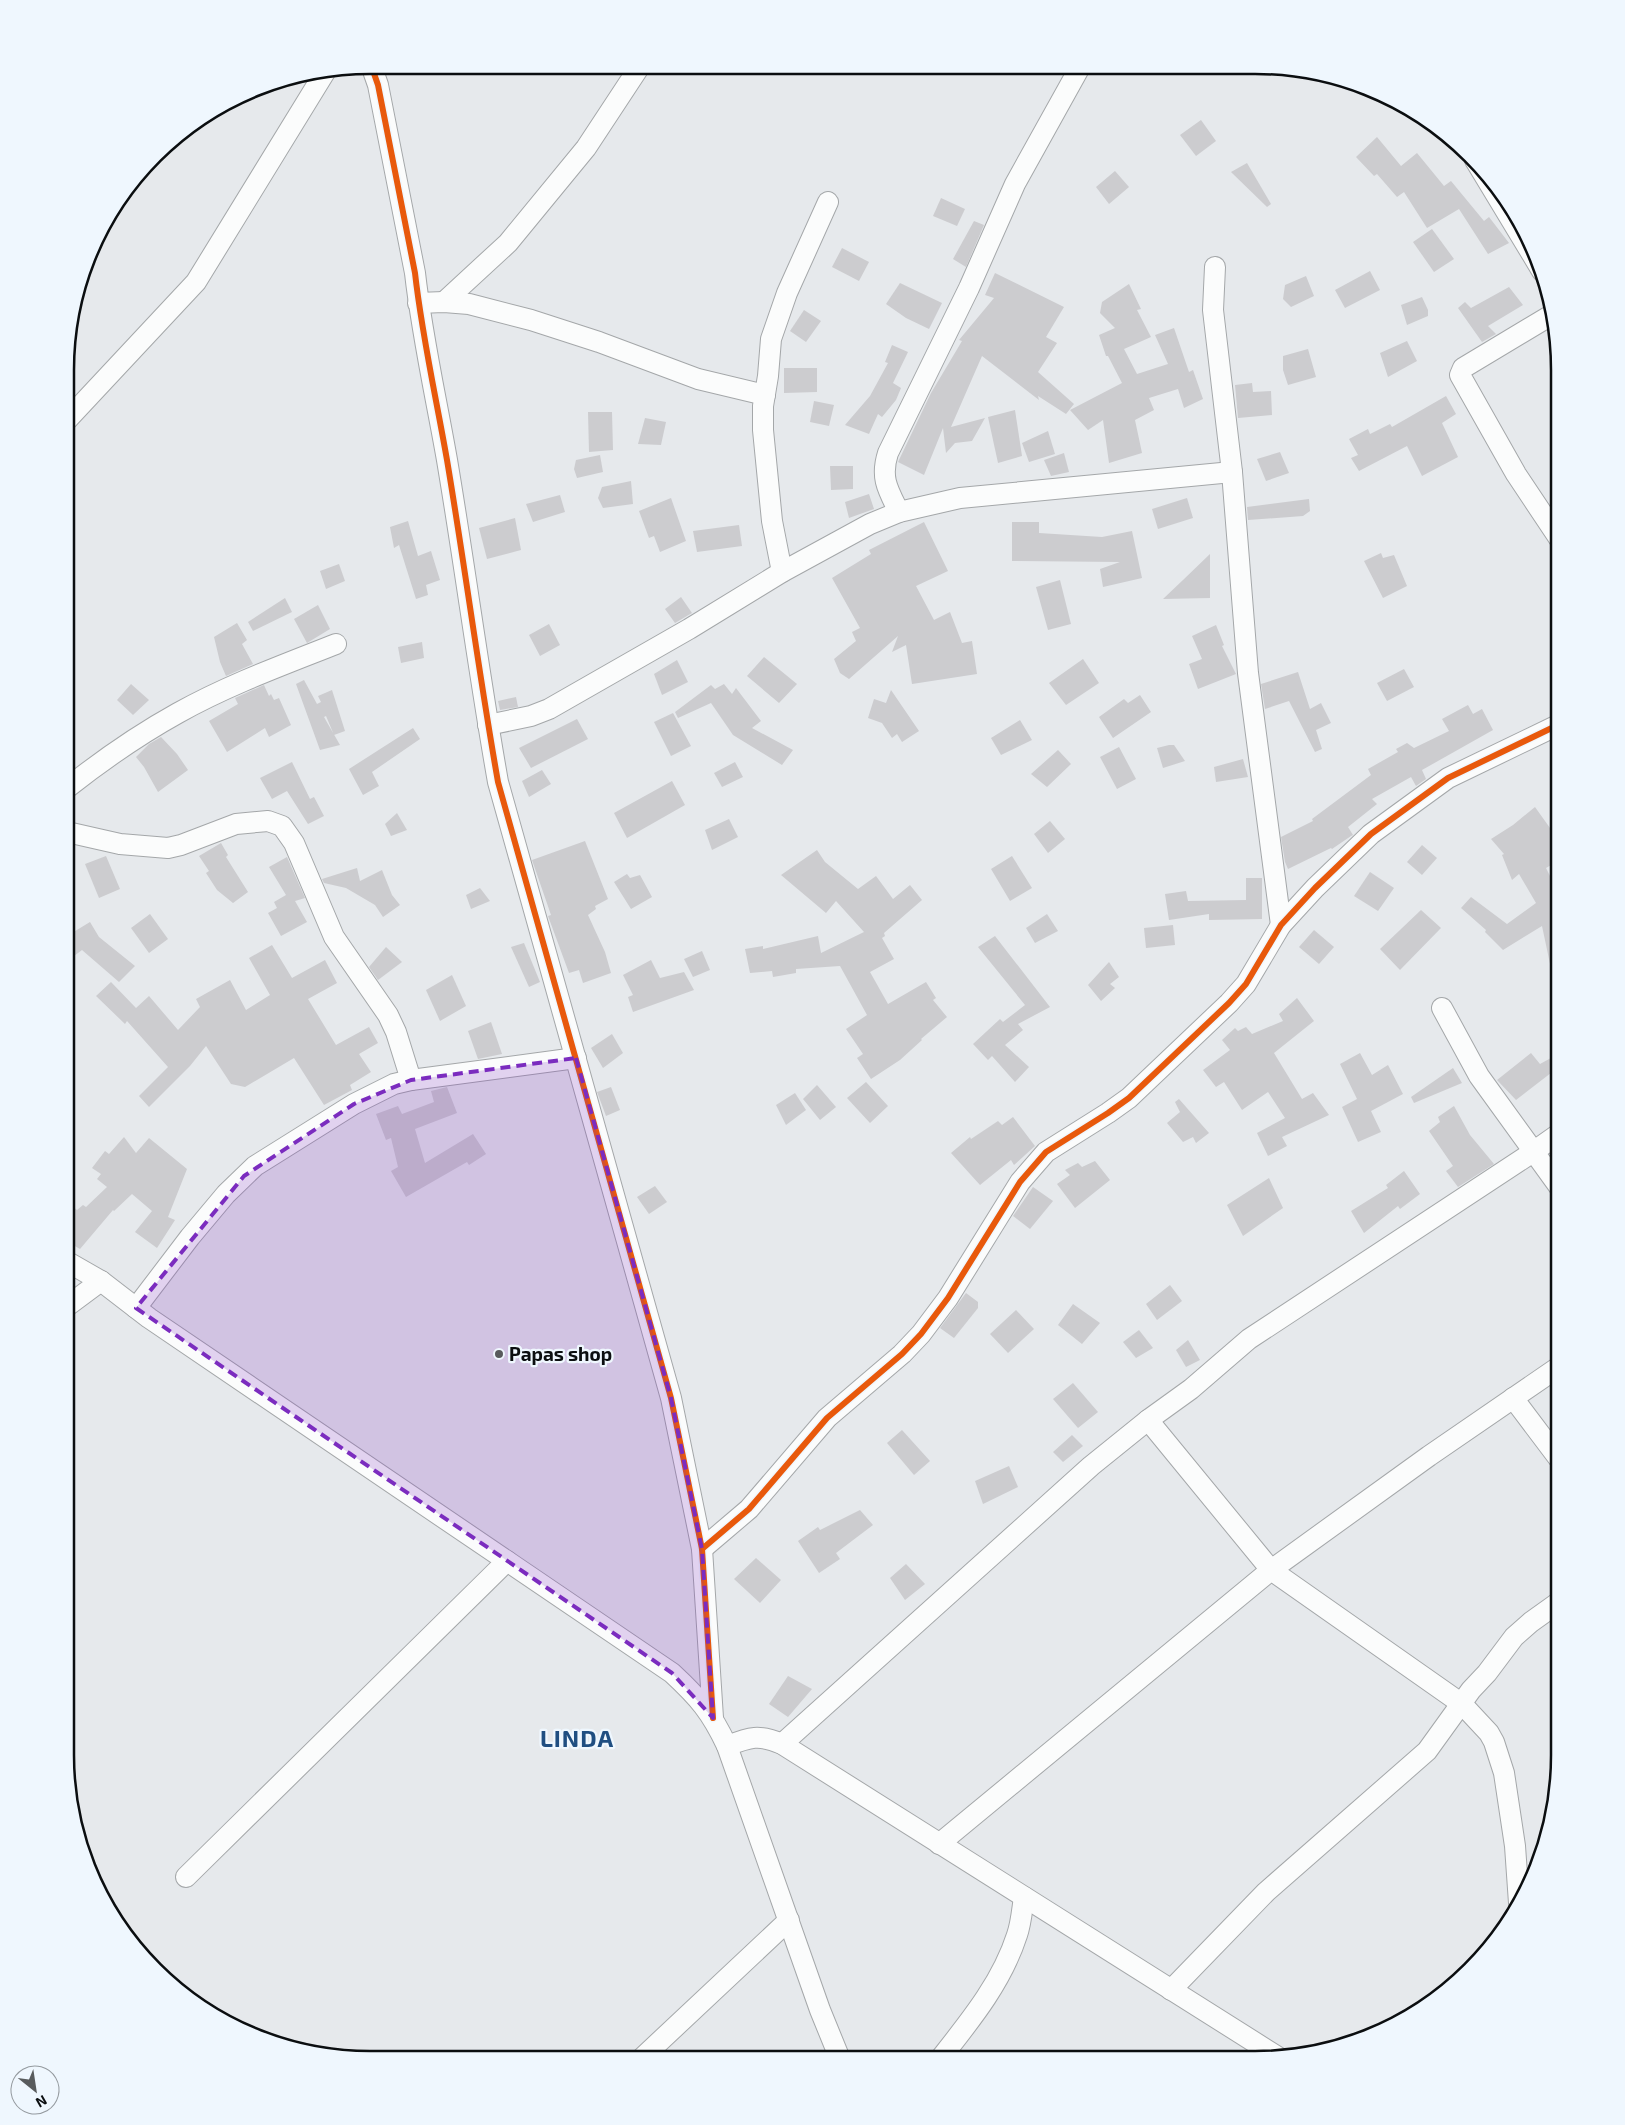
<svg xmlns="http://www.w3.org/2000/svg" width="1625" height="2125" viewBox="0 0 1625 2125" font-family="'Exo 2',sans-serif">
  <style>
    .building { fill: #cccccf }
    .lines { fill: none; stroke-linecap: round; stroke-linejoin: round }
    .minor-casing { stroke: #a4a7a9; stroke-width: 22 }
    .minor { stroke: #fbfcfc; stroke-width: 20 }
    .cycleway-casing { stroke: #eff7fe; stroke-width: 9 }
    .cycleway { stroke: #e8590c; stroke-width: 6 }
    .marked { fill: #7b2cbf; fill-opacity: 0.2; stroke: #7b2cbf; stroke-width: 4; stroke-dasharray: 10 6; stroke-linejoin: round }
    .poi-dot { fill: #585b5d; stroke: #eff7fe; stroke-width: 2 }
    .labels { text-anchor: middle; stroke-width: 4.5; stroke-linejoin: round; paint-order: stroke }
    .poi-label { font-size: 19px; font-weight: bold; fill: #0b0e10; stroke: #eff7fe; text-anchor: start }
    .district-label { font-size: 24px; font-weight: bold; letter-spacing: 1px; fill: #1f4e81; stroke: #eff7fe }
    .rim { fill: none; stroke: #0b0e10; stroke-width: 2.5 }
  </style>
  <rect width="100%" height="100%" fill="#e6e9ec"/>
  <g class="building">
    <path d="M1201 120 1216 141 1196 156 1180 135Z"/>
    <path d="M1377 137 1401 166 1417 153 1444 186 1451 181 1484 221 1489 217 1509 243 1488 254 1459 209 1427 228 1404 192 1397 197 1377 174 1374 176 1356 157Z"/>
    <path d="M1247 163 1271 204 1267 207 1231 172Z"/>
    <path d="M1115 171 1129 187 1109 204 1096 187Z"/>
    <path d="M941 198 965 209 957 226 933 216Z"/>
    <path d="M974 221 984 225 966 267 953 259Z"/>
    <path d="M1432 229 1454 259 1434 272 1413 242Z"/>
    <path d="M842 248 869 262 859 281 832 267Z"/>
    <path d="M1370 271 1380 290 1345 308 1335 290Z"/>
    <path d="M995 273 1064 307 1046 337 1057 343 1038 372 1074 404 1066 414 1038 396 1039 400 982 356 951 427 985 418 972 441 955 443 946 453 943 428 924 475 898 462 931 393 962 341 959 340 994 298 985 295Z"/>
    <path d="M1306 276 1314 296 1291 307 1283 299 1285 285Z"/>
    <path d="M900 283 942 303 929 329 906 318 886 304Z"/>
    <path d="M1129 284 1141 309 1137 310 1151 337 1124 349 1137 374 1168 364 1155 335 1174 328 1189 372 1193 370 1203 399 1184 408 1178 389 1149 398 1154 410 1135 420 1142 453 1109 463 1103 420 1088 430 1070 410 1122 383 1108 356H1106L1099 335 1115 328 1100 313 1102 302Z"/>
    <path d="M1509 287 1523 305 1488 326 1496 334 1482 342 1458 308 1465 302 1471 308Z"/>
    <path d="M1422 297 1428 310V316L1407 325 1401 305Z"/>
    <path d="M804 310 821 321 806 342 790 331Z"/>
    <path d="M1407 341 1417 361 1388 377 1380 353Z"/>
    <path d="M892 345 908 352 893 383 901 388 896 400 882 417 878 414 869 434 845 425 870 396 888 363 885 362Z"/>
    <path d="M1308 349 1316 377 1288 385 1283 370V356Z"/>
    <path d="M784 368H817V392L784 393Z"/>
    <path d="M1252 383 1253 392 1271 391 1272 415 1238 418 1235 385Z"/>
    <path d="M1446 396 1456 414 1442 423 1458 457 1422 476 1407 446 1359 471 1351 458 1358 455 1349 439 1368 429 1370 434 1390 424 1392 427Z"/>
    <path d="M814 401 834 405 829 426 810 422Z"/>
    <path d="M1015 410 1022 456 998 463 988 417Z"/>
    <path d="M588 412H612L613 450 589 452Z"/>
    <path d="M645 418 666 422 661 445 638 444Z"/>
    <path d="M1048 431 1055 454 1029 462 1022 443Z"/>
    <path d="M1280 452 1289 473 1266 481 1257 459Z"/>
    <path d="M1064 453 1069 472 1051 476 1044 460Z"/>
    <path d="M600 455 603 472 577 478 574 469 576 460Z"/>
    <path d="M830 466H853V489L831 490Z"/>
    <path d="M631 481 633 504 603 508 598 498 602 487Z"/>
    <path d="M869 494 874 509 849 518 845 502Z"/>
    <path d="M560 495 565 512 533 522 526 504Z"/>
    <path d="M671 498 686 541 660 552 654 536 649 538 639 511Z"/>
    <path d="M1187 498 1193 518 1158 529 1152 509Z"/>
    <path d="M1309 499 1310 511 1303 516 1248 520 1247 507Z"/>
    <path d="M515 518 521 550 487 559 479 528Z"/>
    <path d="M408 521 418 556 431 551 440 580 426 585 428 595 416 599 399 545 394 548 390 527Z"/>
    <path d="M924 522 948 571 916 586 934 620 950 612 962 643 972 641 977 674 912 684 906 645 892 652 898 636 849 679 840 673 834 659 856 641 852 632 860 628 832 578 871 554 869 550Z"/>
    <path d="M1012 522H1039V533L1102 537 1132 531 1142 578 1103 587 1100 569 1120 562 1012 561Z"/>
    <path d="M739 525 742 546 697 552 693 531Z"/>
    <path d="M1381 553 1383 558 1394 555 1407 586 1383 598 1364 561Z"/>
    <path d="M1210 554V598L1163 599 1183 580Z"/>
    <path d="M339 564 345 581 326 589 320 571Z"/>
    <path d="M1060 580 1071 624 1048 630 1036 587Z"/>
    <path d="M681 597 692 613 675 623 665 609Z"/>
    <path d="M285 598 292 612 253 631 248 622Z"/>
    <path d="M318 605 330 629 307 643 294 619Z"/>
    <path d="M237 623 247 640 242 644 253 664 226 676 220 662 214 637Z"/>
    <path d="M549 624 560 645 540 656 529 635Z"/>
    <path d="M1216 625 1224 645 1222 646 1236 674 1198 689 1189 664 1202 659 1192 636Z"/>
    <path d="M422 642 424 658 401 663 398 647Z"/>
    <path d="M764 657 797 684 779 703 747 676Z"/>
    <path d="M1083 659 1099 683 1066 705 1049 683Z"/>
    <path d="M677 660 688 682 662 695 654 674Z"/>
    <path d="M1404 669 1414 687 1387 701 1377 683Z"/>
    <path d="M1298 672 1310 709 1321 703 1331 723 1316 730 1322 749 1315 752 1289 701 1265 709 1261 684Z"/>
    <path d="M304 680 317 704 321 702 318 696 332 690 345 731 334 735 326 716 324 717 340 745 320 750 296 684Z"/>
    <path d="M131 684 149 700 133 715 117 700Z"/>
    <path d="M724 684 732 694 736 688 761 721 752 728 793 750 782 765 733 735 711 703 678 718 675 712 711 685 715 689Z"/>
    <path d="M264 685 269 696 271 694 274 700 279 698 291 725 269 737 265 728 227 752 209 721 238 704 235 698Z"/>
    <path d="M891 690 919 731 902 742 897 734 892 738 882 723 868 718 874 699 886 703Z"/>
    <path d="M1140 695 1151 712 1113 738 1099 717 1124 699 1128 703Z"/>
    <path d="M516 697 518 707 500 710 498 701Z"/>
    <path d="M1468 705 1473 714 1482 709 1493 730 1422 770 1426 779 1416 786 1411 777 1372 799 1377 804 1348 827 1353 835 1351 836 1332 849 1331 848 1288 869 1285 862 1281 837 1313 821 1312 819 1371 775 1368 769 1398 752 1396 749 1407 743 1414 748 1449 731 1442 719Z"/>
    <path d="M673 713 691 746 671 756 654 722Z"/>
    <path d="M577 719 588 739 531 768 519 748Z"/>
    <path d="M1020 720 1032 740 1001 755 991 738Z"/>
    <path d="M413 728 420 739 372 772 379 786 363 795 349 769Z"/>
    <path d="M161 737 177 754 188 770 158 792 144 767 136 757 149 744Z"/>
    <path d="M1169 745H1174L1185 761 1163 768 1157 748Z"/>
    <path d="M1119 747 1136 779 1117 789 1100 757Z"/>
    <path d="M1058 750 1071 764 1047 787 1031 774Z"/>
    <path d="M1243 759 1248 777 1216 782 1214 767Z"/>
    <path d="M292 762 310 799 314 797 324 816 308 824 287 791 272 799 260 778Z"/>
    <path d="M735 762 743 777 722 787 714 773Z"/>
    <path d="M542 770 551 784 529 797 522 781Z"/>
    <path d="M672 781 685 805 627 838 614 813Z"/>
    <path d="M1535 807 1560 842V860L1546 868 1560 896V977L1553 978 1542 926 1503 950 1485 932 1486 930 1461 908 1471 897 1507 924 1536 903 1519 874 1512 880 1502 855 1504 854 1491 839 1513 825Z"/>
    <path d="M397 813 407 830 391 836 385 824Z"/>
    <path d="M729 819 738 837 712 850 705 830Z"/>
    <path d="M1050 821 1065 839 1048 853 1034 834Z"/>
    <path d="M585 841 608 899 595 906 596 909 588 915 605 952 611 973 583 983 579 970 569 973 548 916 551 915 532 860Z"/>
    <path d="M221 843 228 855 226 857 248 892 233 903 217 890 206 873 209 871 199 856Z"/>
    <path d="M1422 845 1437 858 1422 875 1407 862Z"/>
    <path d="M817 850 825 862 858 889 876 876 893 899 910 885 922 900 884 933 885 936 882 938 894 959 870 972 888 1004 926 982 936 998 933 1000 947 1017 921 1039 922 1040 900 1060 871 1079 857 1058 863 1054 846 1029 867 1015 840 966 796 969V973L773 977 772 971 750 973 745 949 763 946V949L818 936 821 953 864 932 836 901 826 913 781 875Z"/>
    <path d="M106 856 120 889 99 898 85 864Z"/>
    <path d="M1012 856 1032 888 1010 901 991 869Z"/>
    <path d="M287 857 305 898 295 901 307 922 281 936 268 913 277 908 274 902 286 895 269 867Z"/>
    <path d="M357 868 360 881 382 870 392 895 400 905 383 917 375 905 346 888 324 883 322 879Z"/>
    <path d="M1370 872 1394 888 1378 911 1354 896Z"/>
    <path d="M627 874 630 878 640 875 652 897 631 909 614 882Z"/>
    <path d="M1246 878H1262V919L1209 920V914L1169 920 1165 894 1186 891 1188 901 1246 900Z"/>
    <path d="M480 888 490 901 471 909 466 895Z"/>
    <path d="M1421 910 1441 928 1400 970 1380 949Z"/>
    <path d="M150 914 168 939 149 953 131 928Z"/>
    <path d="M1047 914 1058 931 1035 943 1026 928Z"/>
    <path d="M90 922 99 937 135 966 119 982 82 950 74 956 66 945 67 936Z"/>
    <path d="M1173 925 1175 945 1146 948 1144 928Z"/>
    <path d="M1314 930 1334 947 1319 964 1299 947Z"/>
    <path d="M995 936 1050 1007 1018 1024 1023 1030 1005 1045 1029 1067 1015 1082 992 1056 988 1060 973 1044 1000 1019 1003 1022 1025 1005 978 947Z"/>
    <path d="M524 943 540 982 529 987 511 947Z"/>
    <path d="M272 945 292 978 325 960 337 983 308 999 336 1045 369 1027 378 1043 359 1054 371 1072 350 1085 352 1090 324 1105 294 1058 245 1087 231 1084 206 1046 190 1066 149 1107 139 1096 168 1067 127 1021 125 1024 96 996 111 982 136 1008 149 996 178 1030 200 1007 196 999 230 980 246 1010 270 995 249 958Z"/>
    <path d="M386 947 402 962 378 980 369 967Z"/>
    <path d="M702 951 710 970 693 977 684 959Z"/>
    <path d="M651 960 660 978 684 972 694 990 633 1012 628 997 633 995 623 975Z"/>
    <path d="M1109 962 1119 977 1110 984 1115 988 1101 1001 1088 985Z"/>
    <path d="M452 975 466 1006 440 1021 426 990Z"/>
    <path d="M1297 998 1314 1021 1274 1053 1302 1099 1313 1093 1329 1115 1282 1137 1287 1146 1268 1156 1257 1133 1285 1118 1268 1092 1242 1110 1224 1082 1216 1087 1203 1070 1230 1050 1222 1040 1235 1028 1238 1031 1246 1027 1252 1034 1283 1021 1279 1014Z"/>
    <path d="M491 1022 502 1054 478 1059 468 1031Z"/>
    <path d="M612 1034 623 1053 603 1068 591 1048Z"/>
    <path d="M1360 1053 1372 1075 1388 1065 1403 1094 1371 1111 1381 1132 1358 1142 1342 1107 1357 1099 1340 1064Z"/>
    <path d="M1531 1053 1540 1064 1560 1053V1066L1516 1100 1497 1080Z"/>
    <path d="M1453 1068 1462 1083 1414 1103 1411 1097Z"/>
    <path d="M866 1082 888 1106 870 1123 847 1098Z"/>
    <path d="M817 1085 836 1107 820 1120 803 1099Z"/>
    <path d="M447 1087 457 1113 415 1129 425 1163 473 1134 486 1154 469 1165 467 1162 406 1197 391 1171 398 1167 391 1138 386 1140 376 1114 398 1106 402 1114 434 1102 431 1091Z"/>
    <path d="M611 1087 620 1110 606 1116 597 1092Z"/>
    <path d="M795 1093 806 1110 786 1125 776 1105Z"/>
    <path d="M1179 1099 1209 1133 1196 1143 1193 1137 1183 1142 1167 1123 1180 1112 1175 1102Z"/>
    <path d="M1454 1106 1470 1135 1494 1164 1458 1187 1446 1171 1453 1166 1429 1131 1440 1122 1438 1117Z"/>
    <path d="M1013 1117 1035 1146 1014 1165 1011 1160 980 1185 951 1153 970 1137 971 1139 998 1121 1002 1125Z"/>
    <path d="M124 1137 136 1153 149 1138 187 1169 168 1217 175 1220 157 1248 135 1232 152 1211 132 1194 114 1211 113 1210 80 1249 66 1241V1201L77 1210 83 1205 86 1207 107 1187 97 1179 101 1174 92 1168 105 1151 109 1154Z"/>
    <path d="M1095 1161 1110 1180 1075 1208 1057 1184 1070 1175 1065 1170 1078 1163 1082 1167Z"/>
    <path d="M1404 1171 1420 1194 1400 1209 1398 1206 1364 1233 1351 1211 1388 1188 1386 1185Z"/>
    <path d="M1269 1178 1283 1208 1243 1236 1227 1205Z"/>
    <path d="M655 1186 667 1202 649 1214 637 1197Z"/>
    <path d="M1033 1187 1053 1201 1030 1229 1013 1216Z"/>
    <path d="M1170 1285 1182 1301 1157 1320 1146 1304Z"/>
    <path d="M966 1293 978 1302V1308L954 1338 940 1328Z"/>
    <path d="M1073 1304 1100 1323 1082 1344 1058 1325Z"/>
    <path d="M1016 1310 1034 1329 1008 1353 990 1334Z"/>
    <path d="M1139 1330 1153 1348 1136 1358 1123 1342Z"/>
    <path d="M1188 1340 1200 1360 1186 1367 1176 1350Z"/>
    <path d="M1073 1383 1098 1412 1078 1428 1053 1399Z"/>
    <path d="M902 1430 930 1461 914 1475 887 1443Z"/>
    <path d="M1072 1435 1083 1446 1063 1462 1053 1452Z"/>
    <path d="M1009 1466 1018 1487 983 1504 975 1481Z"/>
    <path d="M860 1510 873 1525 836 1553 840 1559 819 1573 798 1541 818 1527 820 1530Z"/>
    <path d="M756 1558 781 1580 760 1603 734 1579Z"/>
    <path d="M906 1564 925 1584 905 1600 890 1578Z"/>
    <path d="M788 1676 812 1689 788 1717 769 1704Z"/>
  </g>
  <g class="lines">
    <defs>
      <g id="minor">
        <path d="M371 65 378 85 415 273C422 336 436 397 447 460 465 567 479 675 498 782L671 1398 702 1549 713 1718"/>
        <path d="M1475 160 1542 271"/>
        <path d="M1215 267 1213 310 1232 472 1248 673 1281 925"/>
        <path d="M444 302 508 243 586 148 640 66"/>
        <path d="M418 303 444 302 469 304 531 320 599 342 698 379 765 395"/>
        <path d="M1553 314 1463 368 1460 375 1516 474 1560 540"/>
        <path d="M67 420 196 282 325 72"/>
        <path d="M899 512C888 490 880 478 888 453L969 288 1015 184 1080 67"/>
        <path d="M782 572 772 521 763 430V406L768 376 771 339 787 293 828 202"/>
        <path d="M488 725 531 716 549 709 689 629 782 572 870 524 899 512 960 498 1232 472"/>
        <path d="M67 788C100 762 140 734 178 713 228 685 283 665 336 644"/>
        <path d="M67 832 120 844 168 848 181 845 236 824 268 821 282 826 294 843 334 937 388 1015 396 1032 411 1080"/>
        <path d="M1442 1008 1479 1076 1560 1188"/>
        <path d="M66 1261 101 1281 149 1318 672 1673C699 1698 711 1712 727 1746L820 2010 840 2059"/>
        <path d="M66 1307 101 1281"/>
        <path d="M136 1308 190 1237 226 1194 255 1166 354 1104 394 1084 411 1080 576 1058"/>
        <path d="M1513 1398 1559 1459"/>
        <path d="M1148 1420 1271 1570 1462 1704 1489 1733 1494 1742 1504 1773 1515 1846 1519 1903"/>
        <path d="M702 1549 749 1509 827 1418 902 1354 921 1334 948 1298 1020 1182 1046 1152 1108 1113 1129 1098 1229 1003 1246 984 1281 925 1315 888 1371 834 1448 778 1560 724"/>
        <path d="M782 1744 1091 1466 1148 1420 1191 1389 1249 1339 1533 1152 1560 1133"/>
        <path d="M727 1746C750 1737 759 1734 782 1744L1278 2057"/>
        <path d="M939 1844 1271 1570 1429 1456 1560 1366"/>
        <path d="M186 1877 507 1561"/>
        <path d="M1171 1990 1266 1892 1427 1751 1471 1690 1487 1673 1514 1637 1531 1622 1559 1602"/>
        <path d="M642 2058 789 1920"/>
        <path d="M940 2059C970 2021 1002 1982 1017 1935 1021 1924 1022 1910 1024 1897"/>
      </g>
    </defs>
    <use href="#minor" class="minor-casing"/>
    <use href="#minor" class="minor"/>
    <defs>
      <g id="cycleway">
        <path d="M371 65 378 85 415 273C422 336 436 397 447 460 465 567 479 675 498 782L671 1398 702 1549 713 1718"/>
        <path d="M702 1549 749 1509 827 1418 902 1354 921 1334 948 1298 1020 1182 1046 1152 1108 1113 1129 1098 1229 1003 1246 984 1281 925 1315 888 1371 834 1448 778 1560 724"/>
      </g>
    </defs>
    <use href="#cycleway" class="cycleway-casing"/>
    <use href="#cycleway" class="cycleway"/>
  </g>
  <path class="marked" d="M576 1058 671 1398 702 1549 713 1718 672 1673 136 1308 244 1176 354 1104 411 1080Z"/>
  <circle class="poi-dot" cx="499" cy="1354" r="5"/>
  <g class="labels">
    <g class="poi-label">
      <text x="509" y="1361">Papas shop</text>
    </g>
    <g class="district-label">
      <text x="577" y="1747">LINDA</text>
    </g>
  </g>
  <path d="M0 0H1625V2125H0ZM370 74H1255A296 296 0 0 1 1551 370V1755A296 296 0 0 1 1255 2051H370A296 296 0 0 1 74 1755V370A296 296 0 0 1 370 74Z" fill="#eff7fe" fill-rule="evenodd"/>
  <path class="rim" d="M370 74H1255A296 296 0 0 1 1551 370V1755A296 296 0 0 1 1255 2051H370A296 296 0 0 1 74 1755V370A296 296 0 0 1 370 74Z"/>
  <g transform="translate(35 2090) rotate(150)"><circle r="24" fill="#eff7fe" stroke="#949a9f"/>
  <path d="M0-4L9 19L0 12L-9 19Z" fill="#585b5d"/>
  <text y="-8" font-size="14" font-weight="bold" text-anchor="middle" fill="#0b0e10">N</text>
  </g>
</svg>
